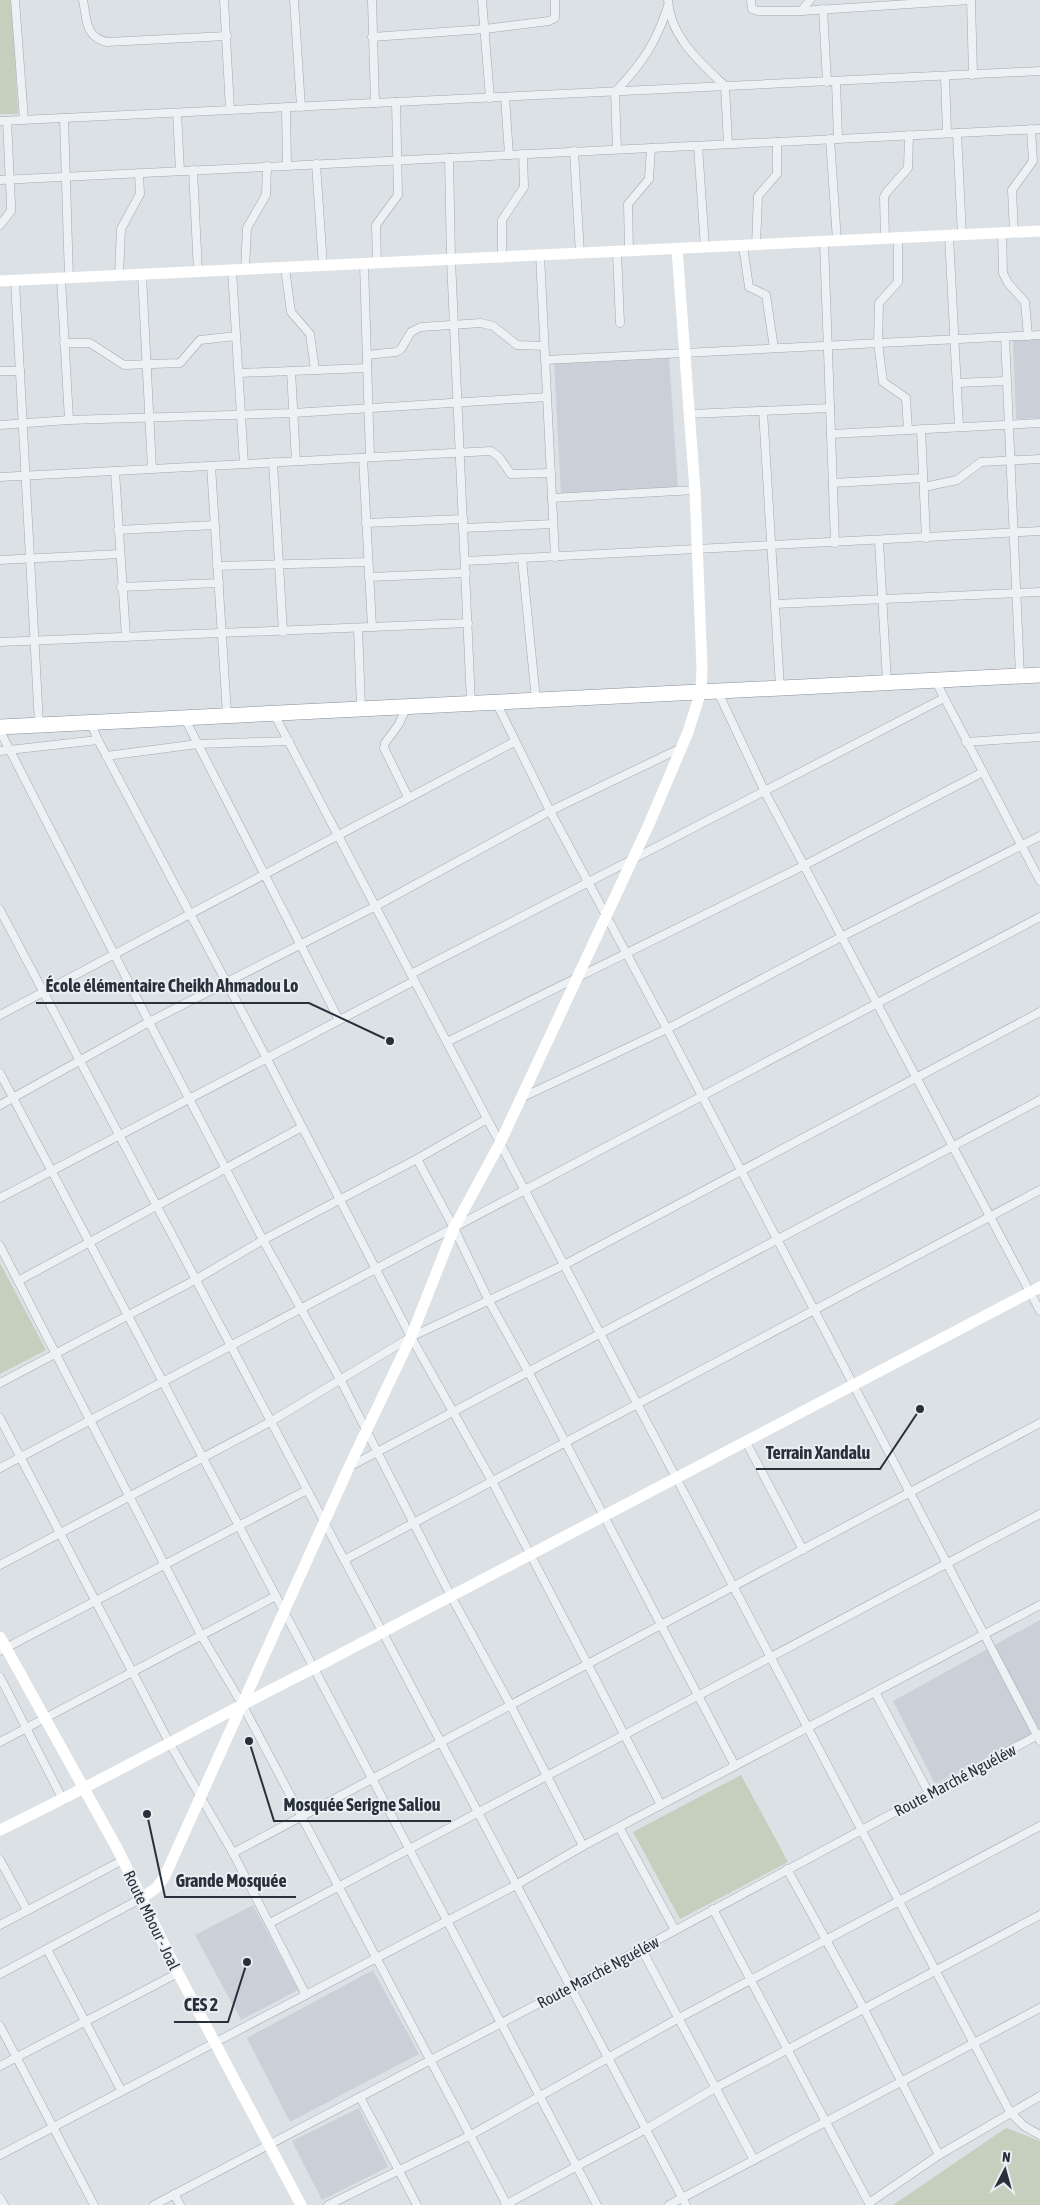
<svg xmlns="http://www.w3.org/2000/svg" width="1040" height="2205" viewBox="0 0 1040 2205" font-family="'Asap Condensed',sans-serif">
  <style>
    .built { fill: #cad0d7 }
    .green { fill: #c4cfbe }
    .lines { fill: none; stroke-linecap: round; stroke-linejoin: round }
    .street-casing { stroke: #a2a8af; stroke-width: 9 }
    .highway-casing { stroke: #848f9b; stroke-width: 16 }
    .street { stroke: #eef1f4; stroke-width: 8 }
    .secondary { stroke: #fff; stroke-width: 11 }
    .highway { stroke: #fff; stroke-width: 15 }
    .labels { text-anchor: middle; stroke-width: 4; stroke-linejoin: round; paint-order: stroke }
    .street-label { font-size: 16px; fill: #27303b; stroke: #ebeff3 }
    .leader { fill: none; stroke: #27303b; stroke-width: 2 }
    .callout-dot { fill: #27303b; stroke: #ebeff3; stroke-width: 2 }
    .callout-label { font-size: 18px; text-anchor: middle; font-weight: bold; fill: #27303b; stroke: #ebeff3; stroke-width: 4; stroke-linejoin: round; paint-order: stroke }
  </style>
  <rect width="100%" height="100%" fill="#dce1e5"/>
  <g class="built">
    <path d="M1040 339V418L1016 419 1013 342 1014 340Z"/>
    <path d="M669 357 678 489 561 494 554 361Z"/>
    <path d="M1040 1620V1729L935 1784 893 1701Z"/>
    <path d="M253 1905 298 1990 241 2020 195 1935Z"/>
    <path d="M373 1970 419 2054 290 2122 247 2038Z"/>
    <path d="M359 2108 388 2167 322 2200 292 2141Z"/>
  </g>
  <g class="green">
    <path d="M0 0H12L18 114H0Z"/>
    <path d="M0 1263 46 1350 0 1374Z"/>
    <path d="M741 1775 788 1862 680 1919 633 1832Z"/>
    <path d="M1006 2128 1040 2141V2205H893Z"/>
  </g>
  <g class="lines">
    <defs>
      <g id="street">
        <path d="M15 0 24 120"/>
        <path d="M83 0C87 20 85 37 107 42L227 36"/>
        <path d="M224 0 230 110"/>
        <path d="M294 0 301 107"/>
        <path d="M372 0 375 103"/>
        <path d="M482 0 490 98"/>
        <path d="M668 0C670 37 700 62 725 86L728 144"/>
        <path d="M751 0 752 9 758 11H801L971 0"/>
        <path d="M971 0 973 75"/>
        <path d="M823 9 827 82"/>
        <path d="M801 11 810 0"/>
        <path d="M372 37 485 29 549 21 555 18V0"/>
        <path d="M945 76 947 133"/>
        <path d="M836 82 838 139"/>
        <path d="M505 97 509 155"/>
        <path d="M286 107 287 166"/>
        <path d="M177 113 180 171"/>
        <path d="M64 118 69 278"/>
        <path d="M0 121 1040 71"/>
        <path d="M957 133 962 235"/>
        <path d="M830 139 837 241"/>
        <path d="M698 146 705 248"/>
        <path d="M617 149 615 92C642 64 656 43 668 6"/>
        <path d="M574 151 580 254"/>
        <path d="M449 158 451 260 471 703"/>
        <path d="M316 164 323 266"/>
        <path d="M193 170 198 272"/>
        <path d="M0 180 1040 129"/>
        <path d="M0 225 11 211V205L7 121"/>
        <path d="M1002 233 1003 273 1008 283 1025 302 1028 336"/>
        <path d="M1014 233 1012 190 1033 161 1031 129"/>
        <path d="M949 236 959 427"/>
        <path d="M898 238V282L879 303 878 343 883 382 906 398 908 430"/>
        <path d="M885 239 884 197 886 193 908 168 909 135"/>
        <path d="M824 242 835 543"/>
        <path d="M756 245 758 196 777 174V142"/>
        <path d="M743 246 749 287 766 295 774 348"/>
        <path d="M629 251 628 204 649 179 651 148"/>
        <path d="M617 252 620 323"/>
        <path d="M540 255 555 557"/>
        <path d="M502 257V220L524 187 523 154"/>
        <path d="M377 263 376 225 398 195 396 102"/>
        <path d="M364 264 370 457"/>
        <path d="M285 268 291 312 310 334 315 370"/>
        <path d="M232 270 244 464"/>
        <path d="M245 270 247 228 266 195 267 166"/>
        <path d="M142 275 152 469"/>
        <path d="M119 276 121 229 140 194 139 173"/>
        <path d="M61 279 69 420"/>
        <path d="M15 281 39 724"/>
        <path d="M1005 337 1020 676"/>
        <path d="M64 343H90L124 365 180 363 200 340 236 336"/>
        <path d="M367 355 396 352 401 349 411 332 421 327 481 323 493 326 517 345 544 346"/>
        <path d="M545 360 1040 335"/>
        <path d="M0 371H20"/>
        <path d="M291 371 296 461"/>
        <path d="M239 373 367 368"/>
        <path d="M957 383 1006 381"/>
        <path d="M763 411 780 687"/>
        <path d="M690 414 830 408"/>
        <path d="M0 425 69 420 293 413 547 397"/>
        <path d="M921 429 926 538"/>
        <path d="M831 434 1040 423"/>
        <path d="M363 458 372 627"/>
        <path d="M273 462 283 632"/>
        <path d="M211 466 227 714"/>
        <path d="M115 471 126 637"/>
        <path d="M0 477 491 451 499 457 511 474 551 473"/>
        <path d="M833 483 923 478"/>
        <path d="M924 487 957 480 981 462 1040 459"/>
        <path d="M552 498 695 490"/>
        <path d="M366 523 463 519"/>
        <path d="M463 528 553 524"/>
        <path d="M118 530 215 525"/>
        <path d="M879 541 887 682"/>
        <path d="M522 559 536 700"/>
        <path d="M0 560 120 554"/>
        <path d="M465 561 1040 531"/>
        <path d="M217 566 368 562"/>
        <path d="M369 577 466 573"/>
        <path d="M121 587 219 583"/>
        <path d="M775 604 1040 592"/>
        <path d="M358 628 361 708"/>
        <path d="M0 642 468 623"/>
        <path d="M935 680 1040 881"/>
        <path d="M717 690 765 792 1040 1311"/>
        <path d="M496 702 550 811 667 1029 1040 1741"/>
        <path d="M407 706 399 724 385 743 384 748 408 797"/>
        <path d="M273 712 1010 2112 1024 2126 1040 2135"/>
        <path d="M184 717 339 1020"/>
        <path d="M90 722 98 740 267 1059 411 1337 492 1481 661 1805"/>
        <path d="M0 731 149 1022 263 1240 341 1381 451 1596 511 1706 583 1846"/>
        <path d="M966 742 1040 737"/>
        <path d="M0 751 98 740"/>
        <path d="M106 756 198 744 289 741"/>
        <path d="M0 910 686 2205"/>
        <path d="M411 974 944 698"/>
        <path d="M0 1015 514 742"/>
        <path d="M447 1042 803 866 983 772"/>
        <path d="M0 1073 597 2205"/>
        <path d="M521 1098 667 1029 841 937 1040 836"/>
        <path d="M0 1105 149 1022 376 906 550 811 681 748"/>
        <path d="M417 1159 454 1228 489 1301 529 1373 735 1766"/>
        <path d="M0 1198 414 981"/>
        <path d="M0 1246 201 1635 242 1704 507 2205"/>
        <path d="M18 1281 302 1127"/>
        <path d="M0 1383 195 1280 263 1240 417 1159 487 1119"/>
        <path d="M0 1418 170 1744 233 1853 306 1995"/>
        <path d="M746 1442 803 1550"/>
        <path d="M349 1467 1040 1100"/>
        <path d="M0 1468 1040 917"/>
        <path d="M344 1560 1040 1190"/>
        <path d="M0 1565 270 1422 411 1337 564 1265 1040 1012"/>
        <path d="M0 1651 307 1490"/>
        <path d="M0 1677 63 1800"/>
        <path d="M875 1692 929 1793"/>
        <path d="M0 1742 276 1596"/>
        <path d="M619 1827 675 1930"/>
        <path d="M233 1853 1040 1423"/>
        <path d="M0 1860 27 1910"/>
        <path d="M787 1869 864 2009 939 2155"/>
        <path d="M713 1909 870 2205"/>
        <path d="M270 1923 1040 1514"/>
        <path d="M0 1925 123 1860"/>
        <path d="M641 1948 754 2160"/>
        <path d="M47 1949 121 2090"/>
        <path d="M0 1974 142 1898"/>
        <path d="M0 2026 94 2205"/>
        <path d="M0 2066 178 1973"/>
        <path d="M360 2097 417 2205"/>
        <path d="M0 2155 516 1885 583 1846 1040 1605"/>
        <path d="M174 2194 180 2205"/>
        <path d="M0 2198 4 2205"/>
        <path d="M869 2203 939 2155 1040 2096"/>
        <path d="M154 2205 570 1987 1040 1734"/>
        <path d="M328 2205 471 2135 679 2018 1040 1826"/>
        <path d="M505 2205 646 2129 715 2088 1040 1915"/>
        <path d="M669 2205 1040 2008"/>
      </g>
      <path id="highway" d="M0 727 1040 675"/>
    </defs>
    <use href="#street" class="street-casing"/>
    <use href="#highway" class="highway-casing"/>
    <use href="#street" class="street"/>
    <g class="secondary">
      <path d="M0 281 1040 231"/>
      <path d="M0 1637 118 1850 178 1973 301 2205"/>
      <path d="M0 1830C106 1779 208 1721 314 1668L1040 1287"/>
      <path d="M142 1898 156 1888 164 1878 349 1467 411 1337 454 1228 500 1143 650 822 688 732 701 691 702 669 695 490 677 249"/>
    </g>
    <use href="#highway" class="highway"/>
  </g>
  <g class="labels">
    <g class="street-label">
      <text transform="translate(955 1780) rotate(-28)" y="6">Route Marché Nguéléw</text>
      <text transform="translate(152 1920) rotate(64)" y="6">Route Mbour - Joal</text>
      <text transform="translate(598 1972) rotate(-28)" y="6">Route Marché Nguéléw</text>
    </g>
  </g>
  <path class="leader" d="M390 1041L309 1003H36M920 1409L880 1469H756M249 1741L274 1821H451M147 1814L165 1897H296M247 1962L228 2022H174"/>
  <g class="callout-dot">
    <circle cx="390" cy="1041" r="5"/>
    <circle cx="920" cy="1409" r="5"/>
    <circle cx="249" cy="1741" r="5"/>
    <circle cx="147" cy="1814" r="5"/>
    <circle cx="247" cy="1962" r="5"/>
  </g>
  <g class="callout-label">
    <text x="172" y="992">École élémentaire Cheikh Ahmadou Lo</text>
    <text x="818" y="1459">Terrain Xandalu</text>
    <text x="362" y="1811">Mosquée Serigne Saliou</text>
    <text x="231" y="1887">Grande Mosquée</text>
    <text x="201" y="2011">CES 2</text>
  </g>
  <g transform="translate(1005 2170) rotate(6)" stroke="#ebeff3" stroke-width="4" paint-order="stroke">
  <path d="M0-4L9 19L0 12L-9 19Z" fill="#27303b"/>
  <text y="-8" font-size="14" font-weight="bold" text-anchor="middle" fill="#27303b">N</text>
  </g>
</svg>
